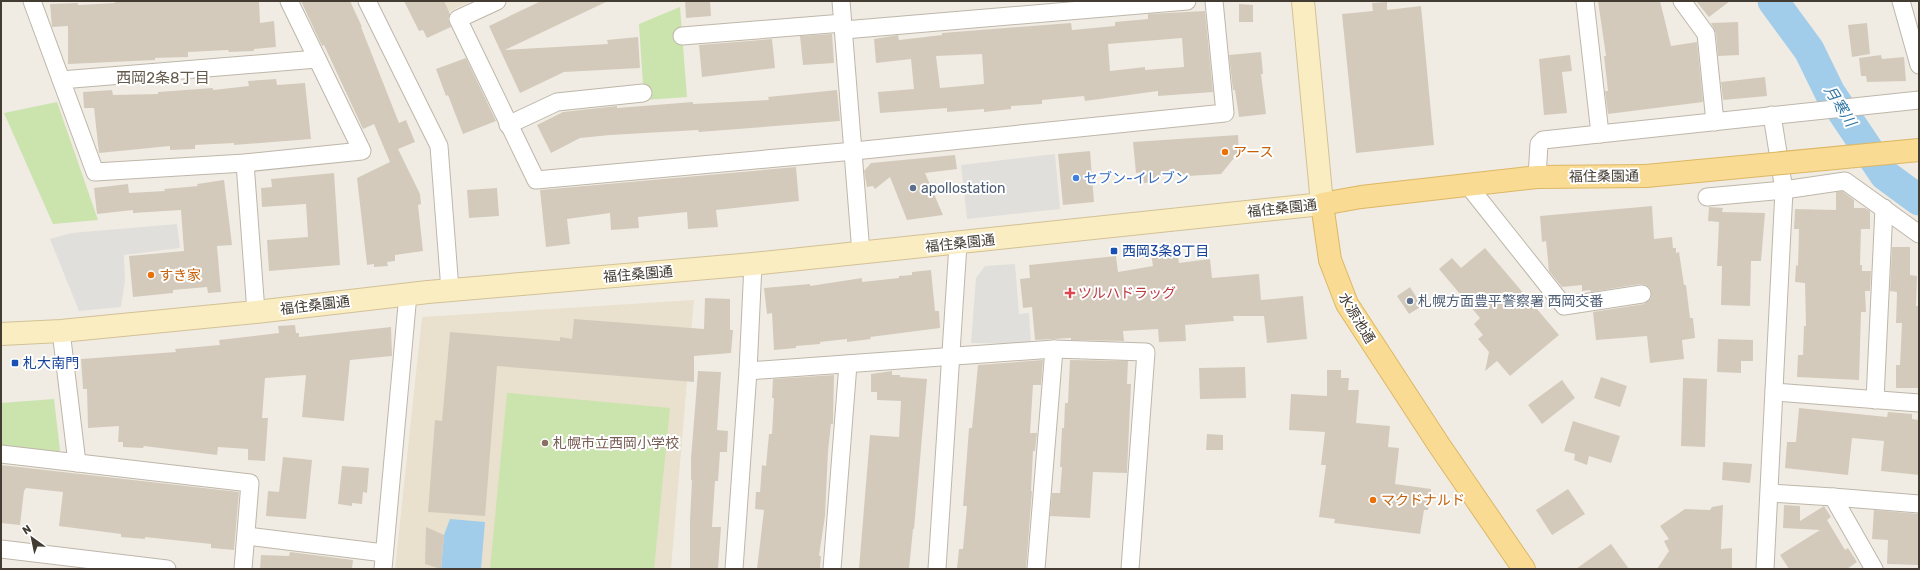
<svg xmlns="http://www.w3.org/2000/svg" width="1920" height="570" viewBox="0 0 1920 570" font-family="Rubik,'Noto Sans JP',sans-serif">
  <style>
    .education { fill: #e9e1cd }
    .green { fill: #cbe3ad }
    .parking { fill: #e1dfdb }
    .water { fill: #a1cdeb }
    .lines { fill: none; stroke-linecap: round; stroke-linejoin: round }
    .river { stroke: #a1cdeb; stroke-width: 31 }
    .building { fill: #d4cabc; fill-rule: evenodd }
    .street-casing { stroke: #beb6a9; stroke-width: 19 }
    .secondary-casing { stroke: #d2c196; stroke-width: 24 }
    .primary-casing { stroke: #dcb765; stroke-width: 24 }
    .street { stroke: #fff; stroke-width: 17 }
    .secondary { stroke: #fbedc2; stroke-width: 22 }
    .primary { stroke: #f9db93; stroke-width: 22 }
    .primary-bridge-casing { stroke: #dcb765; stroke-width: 24; stroke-linecap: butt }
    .primary-bridge { stroke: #f9db93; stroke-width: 22 }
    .food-dot { fill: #e8710a; stroke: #fff; stroke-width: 1.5 }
    .shop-dot { fill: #3f7fe0; stroke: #fff; stroke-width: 1.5 }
    .service-dot { fill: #5c6f8a; stroke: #fff; stroke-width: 1.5 }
    .transit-dot { fill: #1a4fb4; stroke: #fff; stroke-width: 1.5 }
    .health-dot { fill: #e0444e; stroke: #fff; stroke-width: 1.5 }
    .education-dot { fill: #8d6e63; stroke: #fff; stroke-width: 1.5 }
    .labels { text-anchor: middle; stroke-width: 4; stroke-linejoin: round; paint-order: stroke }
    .food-label { font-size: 14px; fill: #c56008; stroke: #fff; text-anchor: start }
    .street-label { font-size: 14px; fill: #423c33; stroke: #fff }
    .shop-label { font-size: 14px; fill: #366cbe; stroke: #fff; text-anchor: start }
    .service-label { font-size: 14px; fill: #4e5e75; stroke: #fff; text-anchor: start }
    .transit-label { font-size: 14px; fill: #164399; stroke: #fff; text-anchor: start }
    .health-label { font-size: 14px; fill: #be3a42; stroke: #fff; text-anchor: start }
    .education-label { font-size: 14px; fill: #785e54; stroke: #fff; text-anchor: start }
    .neighbourhood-label { font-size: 15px; fill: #645a4b; stroke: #fff }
    .water-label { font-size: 15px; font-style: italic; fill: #3377a7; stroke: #fff }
  </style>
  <rect width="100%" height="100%" fill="#f0ece3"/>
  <g class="education">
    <path d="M439 1H472L444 14Z"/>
    <path d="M694 300 671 569H395L422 317Z"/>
  </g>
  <g class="green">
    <path d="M680 7 687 97 644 100 639 24Z"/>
    <path d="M57 102 98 220 53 224 4 113Z"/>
    <path d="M507 393 670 408 654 569H490Z"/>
    <path d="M54 399 60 450 53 456 1 450V403Z"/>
  </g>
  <g class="parking">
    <path d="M1055 154 1060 209 967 219 961 165Z"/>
    <path d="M177 224 180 248 124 255 125 280 121 307 79 311 50 239 71 233Z"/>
    <path d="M1015 264 1019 314 1029 313 1031 344 971 343 976 278 985 266Z"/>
  </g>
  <path class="water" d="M450 519 485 522 481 569H441L444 535Z"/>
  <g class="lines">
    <path class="river" d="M1773 1 1809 50 1830 93 1885 175 1919 200"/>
  </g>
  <g class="building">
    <path d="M115 1H259L260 23 274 21 276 47 254 49V51L229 52 228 50 188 52V57L155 58V60L68 64V26L52 27 50 4 78 3V5L115 3Z"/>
    <path d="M301 1H350L362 27H361L399 123 406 120 415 142 398 149 420 194 421 204 418 205 423 251 395 255V261L387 262 388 266 374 267V264L367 265 357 178 390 162 374 124 363 129 324 45 322 46Z"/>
    <path d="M404 1H444L450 14 448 19 451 27 427 38 423 30 419 31Z"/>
    <path d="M541 1H608L505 50 608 44 607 40 638 37 640 68 564 72 520 93 489 26Z"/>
    <path d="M685 1H710L711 16 686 18Z"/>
    <path d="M1598 1H1660L1671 46 1697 42 1703 102 1608 114 1605 91H1608L1604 56H1606Z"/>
    <path d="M1696 1H1730L1709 17Z"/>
    <path d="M1387 2V10L1421 6 1434 145 1356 153 1342 14 1373 11 1372 3Z"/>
    <path d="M1239 4 1253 5V22H1239Z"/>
    <path d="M1205 11 1213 92 1158 96V91L1085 101 1084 96 1042 100V104L1011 106V109L984 112V109L947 112V108L880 113 878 92 914 89 911 59 876 63 874 39 898 35 899 40 942 35V33L1071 23 1072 30 1115 26V22L1148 19V14ZM1182 38 1184 67 1145 70V67L1110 71 1108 44ZM982 54 984 84 940 88 936 56Z"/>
    <path d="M1738 22 1739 55 1718 56 1716 33 1711 23Z"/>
    <path d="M1867 23 1870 54 1852 57 1848 25Z"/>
    <path d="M832 34 834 63 803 65 800 36Z"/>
    <path d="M772 39 775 68 702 77 699 45Z"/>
    <path d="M1261 52 1263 74H1261L1266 114 1239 117 1235 90H1233L1229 55Z"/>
    <path d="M1570 55 1572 71 1562 72 1567 113 1544 115 1539 59Z"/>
    <path d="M1881 55 1882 59 1904 57 1906 81 1867 82 1866 76H1861L1859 58Z"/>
    <path d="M466 58 496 121 463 134 448 95 446 96 436 69Z"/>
    <path d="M1765 77 1767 96 1723 100 1721 82Z"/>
    <path d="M276 79 277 85 305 83 311 139 234 145V143L195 145V149L170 150V146L99 153 94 108H84L83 92 112 90 113 95 158 94V92L213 88V90L249 86 248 81Z"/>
    <path d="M837 90 840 121 699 132 698 130 610 135 580 138 551 153 537 125 563 112 617 106V108L693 102V104L769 100 768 97Z"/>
    <path d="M1238 135 1239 152 1221 174 1188 176V174L1157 176V182L1144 183 1143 172 1136 173 1133 142Z"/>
    <path d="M1090 151 1094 202 1063 205 1058 154Z"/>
    <path d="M955 155 957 169 925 173 943 215 907 220 890 177 875 189 873 186 867 187 864 171 871 163Z"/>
    <path d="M796 167 799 201 716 210 718 227 688 229 687 212 638 217 639 228 611 230 610 213 567 219 570 244 546 247 540 190Z"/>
    <path d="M334 173 340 265 269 271 267 240 308 237 306 204 262 207 261 188 272 187 271 179Z"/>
    <path d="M224 180 232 245 217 246 221 292 208 293 207 287 173 290V293L133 297 129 256 184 251 181 210 133 213V210L97 214 94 188 128 184 129 193 165 191 164 189 198 186 197 184Z"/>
    <path d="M497 188 499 216 469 218 467 190Z"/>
    <path d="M1842 191 1854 200V208H1865L1870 211V229H1861L1860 265H1862V271H1871L1870 291H1865L1866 312H1861L1859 380 1797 377 1798 355H1803L1804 326H1806L1805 283 1795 282 1796 265 1798 266 1799 229H1794L1795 209 1836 210V192Z"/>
    <path d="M1652 206 1654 239 1672 237 1673 248H1676V253L1679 252 1684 285H1686L1690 318H1693L1695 338 1682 340 1684 359 1650 363 1647 336 1596 340 1593 312 1644 304 1651 298 1650 288 1646 285 1640 284 1591 292 1590 290 1582 291V285L1562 287 1549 271 1546 241 1542 242 1540 216Z"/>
    <path d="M1709 207 1723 208 1722 212 1765 213 1761 261H1751L1750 306 1721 305 1722 266H1717L1719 222 1708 221Z"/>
    <path d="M1892 247H1910V275L1917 276 1916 306H1919V388H1896V365H1900L1902 323H1896L1897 292 1890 291Z"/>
    <path d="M1485 248 1559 335 1510 376 1497 361 1485 371 1489 352 1478 339 1483 335 1474 324 1480 318 1439 269 1452 258 1461 268Z"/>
    <path d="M1177 250 1179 263 1210 259 1212 278 1259 274 1261 300 1303 296 1307 339 1267 343 1264 316H1233L1234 321 1185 325 1186 341 1159 342 1158 329 1123 331 1124 341 1071 340V338L1035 340 1032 307 1023 308 1020 279 1030 278 1029 265 1116 256 1118 272 1153 266 1151 253Z"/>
    <path d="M931 270 935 311H939L940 328 870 337 871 339 847 342V339L820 342V344L796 346V348L774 350 772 313 767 314 764 288 810 284V286L862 278V282L899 278V276L912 275V272Z"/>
    <path d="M1410 287 1422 306 1409 314 1397 296Z"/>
    <path d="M705 298 730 299V330H733L731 353 694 356V382L497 366 485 516 428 512 435 420 442 421 450 332 560 341V337L572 339 574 319 704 329Z"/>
    <path d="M295 325 296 333H299V337L391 327 392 356 350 360 344 421 302 417 306 375 265 378 262 418H268L265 461 248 460V449L218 447 217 455 144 446 143 448 123 447V442H118L119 426 88 428 87 389H83L81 359 176 352 175 349 220 345 219 340 279 333 278 326Z"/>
    <path d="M1718 339 1753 340V361H1741V373L1717 372Z"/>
    <path d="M1043 360 1041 385H1033L1030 433H1037L1035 451H1033L1031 491H1032L1026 569H957L959 549H963L967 506H963L967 455 969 428H972L978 365Z"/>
    <path d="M1070 360 1128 361 1127 384H1131L1127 473 1093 472 1090 518 1050 516 1052 493H1060L1062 467H1060L1062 428H1064L1065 403H1068Z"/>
    <path d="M1245 367 1246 398 1200 399 1199 368Z"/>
    <path d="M1327 370H1341V378H1349L1348 390H1359L1356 423 1390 426 1388 447 1399 448 1395 484 1431 489 1428 510H1424L1420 534 1334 523 1335 519 1319 517 1326 465H1321L1325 432 1289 430 1291 394 1327 396Z"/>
    <path d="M698 371 721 372 717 430 728 431 727 452H720L718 481H715L712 527H721L718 569H690V520L692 480H691V458Z"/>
    <path d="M892 371V375H900V377L927 379 914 529H913L909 569H859L870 435 899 437 901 401 877 400V392H871V374Z"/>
    <path d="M834 375 833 422V424H831L828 451 825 516 819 556H821L820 569H757L764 510 755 509 756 492H760L762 465 766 466 769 434H772L774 398H772L773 379Z"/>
    <path d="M1601 377 1627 386 1620 407 1594 398Z"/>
    <path d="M1683 378 1707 379 1705 447 1681 446Z"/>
    <path d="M1562 380 1575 398 1542 424 1528 405Z"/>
    <path d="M1799 408 1887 417 1888 412 1912 414V419L1919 420V475L1881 471 1884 441 1852 438 1848 475 1785 468 1787 442H1796Z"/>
    <path d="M1573 421 1620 436 1611 463 1589 456 1587 465 1574 460 1575 454 1564 451Z"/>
    <path d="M1207 434 1223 435V450H1206Z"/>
    <path d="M283 457 312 460 306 519 266 516 268 491 279 492Z"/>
    <path d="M1723 462 1752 464 1750 483 1722 480Z"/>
    <path d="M1 465 239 492 234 550 211 548V544L145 537V539L121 537V534L59 526 63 492 26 488 24 491 20 525 1 523Z"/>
    <path d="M342 466 369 468 367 493 363 492 362 504 352 503V506L338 504Z"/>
    <path d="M1568 489 1585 514 1552 535 1536 510Z"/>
    <path d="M1723 505 1721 549 1732 548V569H1657L1669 551 1664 541 1669 539 1660 526 1685 509 1710 510 1712 507Z"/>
    <path d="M1784 505 1800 506V521L1824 506 1831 517 1827 520 1845 550 1848 548 1857 562 1847 569H1789L1780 555 1820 530 1783 528Z"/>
    <path d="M1874 510 1919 514V565L1887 564 1888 540 1872 539Z"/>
    <path d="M426 527 444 535 441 569 425 564Z"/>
    <path d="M1611 544 1629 569H1576Z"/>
    <path d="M290 552 353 560 352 569H260L261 555 289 556Z"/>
  </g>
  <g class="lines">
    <defs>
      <g id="street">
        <path d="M32 1 95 172 245 163 362 151 289 1"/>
        <path d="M367 1 439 146 450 290"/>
        <path d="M497 1 458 19 536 180 854 151 1225 113 1214 1"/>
        <path d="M841 1 861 253"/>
        <path d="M1585 1 1600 134"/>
        <path d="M1682 1 1706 34 1715 122"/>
        <path d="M1901 1 1919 65"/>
        <path d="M844 30 1187 1"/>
        <path d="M682 36 843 23"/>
        <path d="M61 80 317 59"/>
        <path d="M508 125 557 102 643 93"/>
        <path d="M245 163 256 312"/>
        <path d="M1537 177 1539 144 1543 140 1919 100"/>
        <path d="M1467 184 1564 306 1642 294"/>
        <path d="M1707 197 1784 190 1845 181 1919 234"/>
        <path d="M61 331 77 463"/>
        <path d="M748 371 1054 349 1146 352 1130 569"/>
        <path d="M1774 392 1919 403"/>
        <path d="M1875 400 1884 208"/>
        <path d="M1 454 250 483 243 569"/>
        <path d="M1770 493 1833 497 1874 569"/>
        <path d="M1833 497 1919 504"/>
        <path d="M247 536 384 553"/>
        <path d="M1 549 167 569"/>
        <path d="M383 569 408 294"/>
        <path d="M734 569 748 371 753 264"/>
        <path d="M832 569 848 364"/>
        <path d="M937 569 958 244"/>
        <path d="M1036 569 1054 349"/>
        <path d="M1765 569 1784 190 1772 115"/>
      </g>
      <path id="secondary" d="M1 334 61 331 256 312 428 292 753 264 1322 204 1303 1"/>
      <path id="primary" d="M1524 569 1439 445 1347 304 1330 260 1322 204 1361 197 1537 177 1646 176"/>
    </defs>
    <use href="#street" class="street-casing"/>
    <use href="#secondary" class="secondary-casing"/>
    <use href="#primary" class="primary-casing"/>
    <use href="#street" class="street"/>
    <use href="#secondary" class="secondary"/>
    <use href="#primary" class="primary"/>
    <defs>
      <path id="primary-bridge" d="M1646 176 1919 150"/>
    </defs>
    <use href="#primary-bridge" class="primary-bridge-casing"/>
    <use href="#primary-bridge" class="primary-bridge"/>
  </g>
  <g class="food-dot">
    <circle cx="1225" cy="152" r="4"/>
    <circle cx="151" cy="275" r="4"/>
    <circle cx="1373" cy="500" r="4"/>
  </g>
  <circle class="shop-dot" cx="1076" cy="178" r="4"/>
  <g class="service-dot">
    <circle cx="913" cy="188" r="4"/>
    <circle cx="1410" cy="301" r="4"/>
  </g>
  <g class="transit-dot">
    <rect x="1110" y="247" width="8" height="8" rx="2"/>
    <rect x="11" y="359" width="8" height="8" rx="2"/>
  </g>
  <path class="health-dot" d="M1068 287h4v4h4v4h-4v4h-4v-4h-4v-4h4z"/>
  <circle class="education-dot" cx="545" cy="443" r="4"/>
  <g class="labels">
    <g class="food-label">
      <text x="1233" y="157">アース</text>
      <text x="159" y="280">すき家</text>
      <text x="1381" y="505">マクドナルド</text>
    </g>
    <g class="street-label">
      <text transform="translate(1604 176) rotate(-1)" y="5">福住桑園通</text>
      <text transform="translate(1282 208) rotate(-6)" y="5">福住桑園通</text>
      <text transform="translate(960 243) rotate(-6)" y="5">福住桑園通</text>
      <text transform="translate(638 274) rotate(-5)" y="5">福住桑園通</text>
      <text transform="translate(315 305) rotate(-7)" y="5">福住桑園通</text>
      <text transform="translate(1357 318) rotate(59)" y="5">水源池通</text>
    </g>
    <g class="shop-label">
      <text x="1084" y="183">セブン-イレブン</text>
    </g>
    <g class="service-label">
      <text x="921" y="193">apollostation</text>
      <text x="1418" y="306">札幌方面豊平警察署 西岡交番</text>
    </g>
    <g class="transit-label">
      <text x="1122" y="256">西岡3条8丁目</text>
      <text x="23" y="368">札大南門</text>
    </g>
    <g class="health-label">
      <text x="1078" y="298">ツルハドラッグ</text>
    </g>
    <g class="education-label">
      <text x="553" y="448">札幌市立西岡小学校</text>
    </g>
    <g class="neighbourhood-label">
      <text x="163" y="83">西岡2条8丁目</text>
    </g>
    <g class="water-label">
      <text transform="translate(1840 106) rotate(58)" y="5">月寒川</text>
    </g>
  </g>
  <rect width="1920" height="570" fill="none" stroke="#423c33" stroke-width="4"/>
  <g transform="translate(32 538) rotate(327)" stroke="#ffffff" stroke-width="3" paint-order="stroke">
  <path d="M0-3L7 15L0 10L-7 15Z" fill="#423c33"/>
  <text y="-6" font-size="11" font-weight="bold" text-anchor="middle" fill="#423c33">N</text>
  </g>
</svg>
